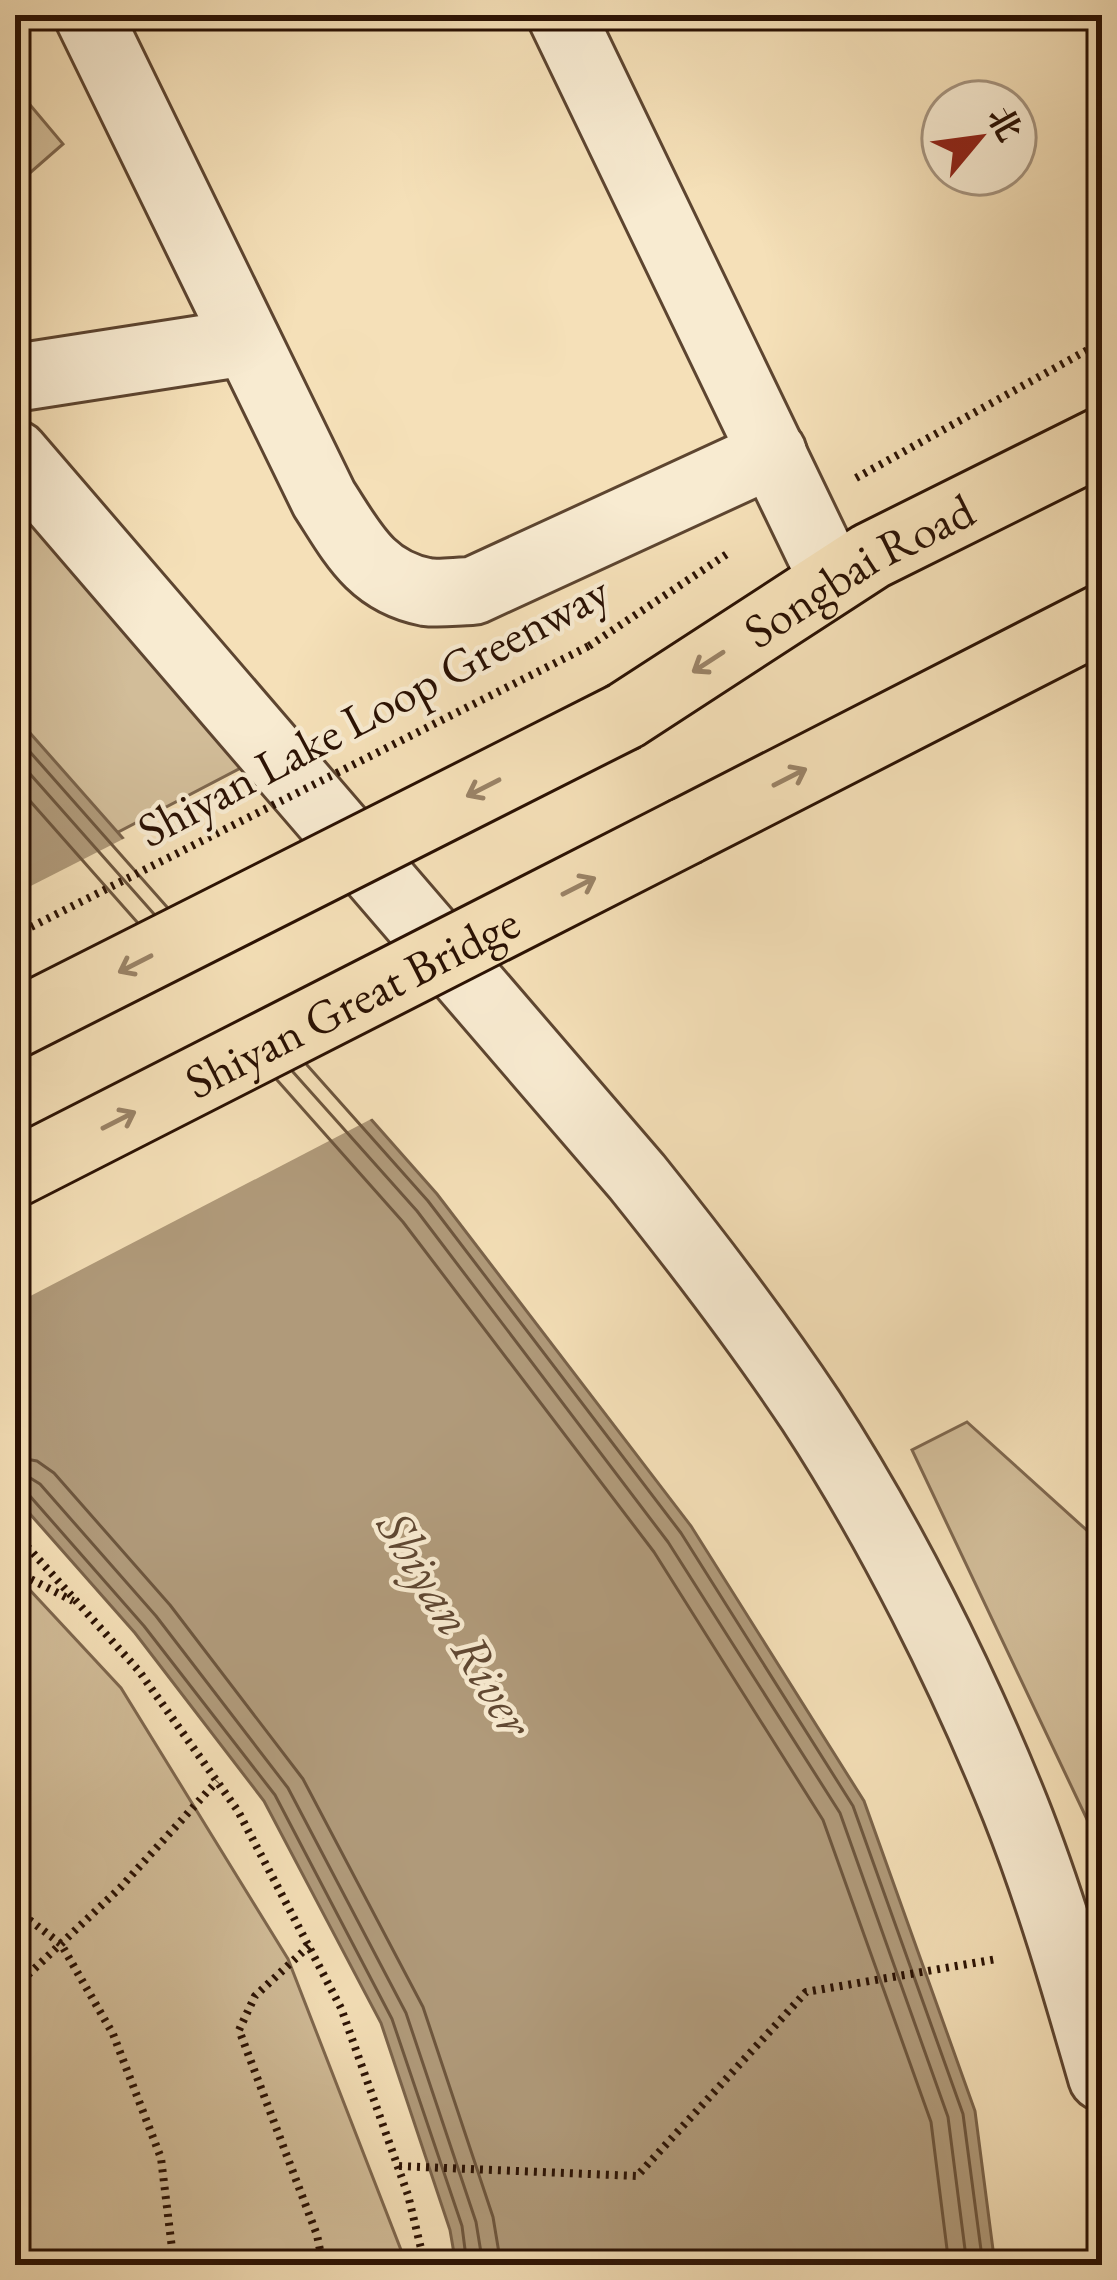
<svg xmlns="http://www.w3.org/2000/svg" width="1117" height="2280" viewBox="0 0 1117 2280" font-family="'EB Garamond','Noto Serif SC',serif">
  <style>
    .green { fill: #d2bd99; stroke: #7e674e; stroke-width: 3 }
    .water { fill: #b09a7a; stroke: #7a634a; stroke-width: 3 }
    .pier { fill: #f5e0b8 }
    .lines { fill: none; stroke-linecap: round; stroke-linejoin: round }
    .shore { stroke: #6d563e; stroke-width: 3 }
    .minor-casing { stroke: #5d4530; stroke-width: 72 }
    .major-casing { stroke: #2a1103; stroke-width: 72 }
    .path { stroke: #2a1103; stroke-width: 8; stroke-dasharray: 3 6; stroke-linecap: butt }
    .minor { stroke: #f8ebd1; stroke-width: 66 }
    .major { stroke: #f5e0b8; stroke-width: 66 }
    .major-bridge-casing { stroke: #2a1103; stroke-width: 72; stroke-linecap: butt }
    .path-bridge { stroke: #2a1103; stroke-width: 8; stroke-dasharray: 3 6; stroke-linecap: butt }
    .major-bridge { stroke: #f5e0b8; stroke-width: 66 }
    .oneway { stroke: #9a8367 }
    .labels { text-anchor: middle; stroke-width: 9; stroke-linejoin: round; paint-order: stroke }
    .street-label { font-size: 48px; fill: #2a1103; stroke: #f8ebd1 }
    .water-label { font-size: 51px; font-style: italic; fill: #604833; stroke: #f8ebd1 }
  </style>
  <rect width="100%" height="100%" fill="#f5e0b8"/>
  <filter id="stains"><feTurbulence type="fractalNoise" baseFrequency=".00167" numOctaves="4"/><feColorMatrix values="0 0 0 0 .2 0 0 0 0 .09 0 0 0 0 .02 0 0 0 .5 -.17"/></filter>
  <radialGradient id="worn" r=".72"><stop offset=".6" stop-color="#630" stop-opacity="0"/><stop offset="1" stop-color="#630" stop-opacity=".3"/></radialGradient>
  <g class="green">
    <path d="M15 87 63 144 15 186Z"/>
    <path d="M15 493 256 760 15 886Z"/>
    <path d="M967 1422 1102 1544V1851L912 1450Z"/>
    <path d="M15 1574 121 1688 288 1959 401 2250 404 2265H15Z"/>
  </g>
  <path class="water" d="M15 716 437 1194 691 1526 864 1801 975 2111 995 2265H456L450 2230 381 2023 264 1801 135 1633 15 1497Z"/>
  <path class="pier" d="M129 836 377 1116 15 1304V894Z"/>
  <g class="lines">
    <g class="shore">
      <path d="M15 735 167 907"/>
      <path d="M15 757 154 914"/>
      <path d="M15 784 137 922"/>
      <path d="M307 1065 428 1201 681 1533 853 1806 963 2114 983 2265"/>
      <path d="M293 1072 417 1211 668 1542 840 1813 948 2117 967 2265"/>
      <path d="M277 1080 403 1222 654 1552 823 1820 931 2122 949 2265"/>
      <path d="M15 1457 37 1461 54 1473 170 1605 303 1779 423 2007 493 2217 501 2265"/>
      <path d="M15 1475 27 1476 40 1484 156 1616 288 1788 406 2013 476 2222 483 2265"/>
      <path d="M15 1490 29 1495 144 1626 275 1795 392 2019 462 2226 467 2265"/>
    </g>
    <defs>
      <g id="minor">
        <path d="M88 15 324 499C352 542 370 581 426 592 440 594 458 591 473 591L773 453"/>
        <path d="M561 15 833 580"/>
        <path d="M15 378 247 342"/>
        <path d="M15 454 637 1177C698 1253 757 1330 811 1411 890 1532 961 1674 1015 1808 1050 1896 1076 1987 1102 2077"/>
      </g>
      <g id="major">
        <path id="s1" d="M625 716 871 556 1102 441"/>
        <path d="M686 831 1102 618"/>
      </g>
    </defs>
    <use href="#minor" class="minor-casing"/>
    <use href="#major" class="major-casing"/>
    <g class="path">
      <path d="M856 478 1102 342"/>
      <path d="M589 646 730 552"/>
      <path d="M15 1533 139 1671 238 1811 341 2008 408 2195 425 2265"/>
      <path d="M15 1571 73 1601"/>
      <path d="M15 1909 61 1944 113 2034 161 2158 174 2265"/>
      <path d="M309 1946 255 1996 239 2030 317 2235 323 2265"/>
      <path d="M15 1987 120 1888 217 1781"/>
      <path d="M399 2166 637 2176 806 1992 997 1959"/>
    </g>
    <use href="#minor" class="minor"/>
    <use href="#major" class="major"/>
    <defs>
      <g id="major-bridge">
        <path d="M15 1024 625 716"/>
        <path id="s2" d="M15 1173 686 831"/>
      </g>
    </defs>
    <use href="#major-bridge" class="major-bridge-casing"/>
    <path class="path-bridge" d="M15 935 589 646"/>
    <use href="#major-bridge" class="major-bridge"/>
  </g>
  <defs><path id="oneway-shaft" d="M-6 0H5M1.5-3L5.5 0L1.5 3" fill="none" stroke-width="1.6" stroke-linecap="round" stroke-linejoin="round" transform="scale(3)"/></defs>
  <g class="oneway">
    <use href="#oneway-shaft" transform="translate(708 662) rotate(147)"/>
    <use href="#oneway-shaft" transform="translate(790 777) rotate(-27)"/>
    <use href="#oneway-shaft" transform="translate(483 788) rotate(153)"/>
    <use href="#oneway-shaft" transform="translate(579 886) rotate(-27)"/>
    <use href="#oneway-shaft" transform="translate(135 964) rotate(153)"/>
    <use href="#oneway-shaft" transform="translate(119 1120) rotate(-27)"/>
  </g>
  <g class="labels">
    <g class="street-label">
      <text dy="17" stroke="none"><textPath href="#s1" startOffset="276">Songbai Road</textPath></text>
      <text transform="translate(373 710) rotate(-28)" y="17">Shiyan Lake Loop Greenway</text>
      <text dy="17" stroke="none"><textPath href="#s2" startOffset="378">Shiyan Great Bridge</textPath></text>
    </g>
    <g class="water-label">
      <text transform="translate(456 1623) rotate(59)" y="18">Shiyan River</text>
    </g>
  </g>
  <rect width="1117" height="2280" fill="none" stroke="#f5e0b8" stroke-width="60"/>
  <rect x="18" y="18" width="1081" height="2244" fill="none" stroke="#2a1103" stroke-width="6"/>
  <rect x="30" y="30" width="1057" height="2220" fill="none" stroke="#2a1103" stroke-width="3"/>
  <g transform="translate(979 138) rotate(61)"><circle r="57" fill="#f8ebd1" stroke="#a6947f" stroke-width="3"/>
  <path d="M0-9L21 45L0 30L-21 45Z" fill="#8f2418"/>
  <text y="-18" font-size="33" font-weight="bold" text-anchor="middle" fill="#2a1103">北</text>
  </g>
  <rect width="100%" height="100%" filter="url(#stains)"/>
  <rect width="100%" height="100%" fill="url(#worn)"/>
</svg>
